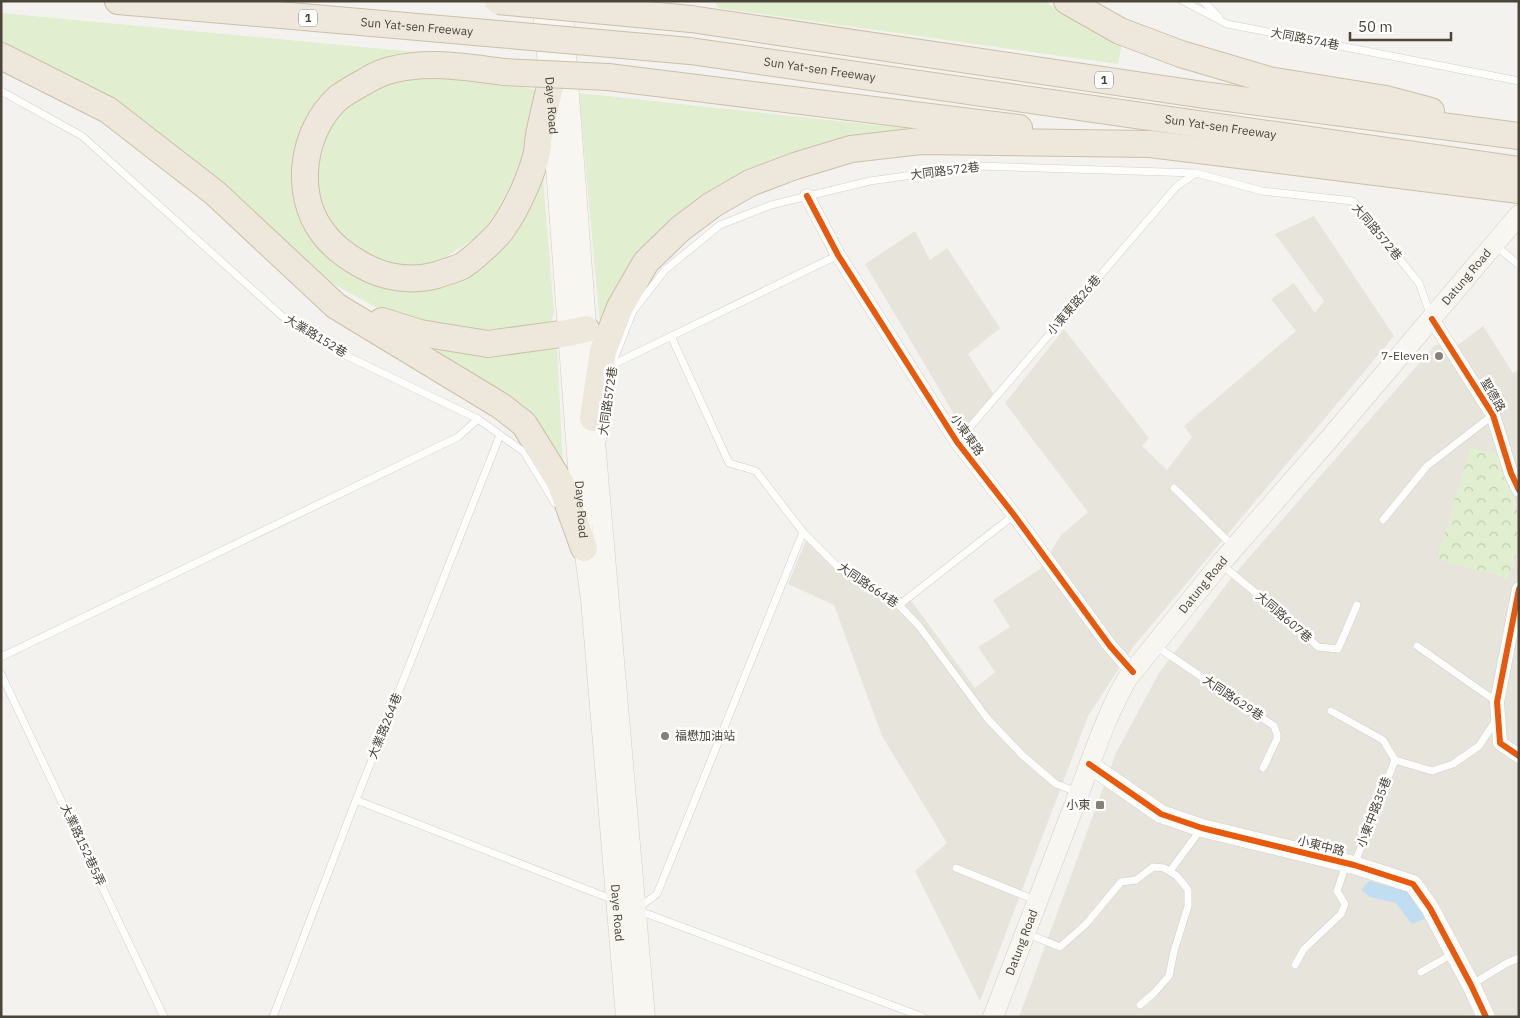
<svg xmlns="http://www.w3.org/2000/svg" width="1520" height="1018" viewBox="0 0 1520 1018" font-family="'IBM Plex Sans','Noto Sans TC',sans-serif">
  <style>
    .residential { fill: #e7e4dc }
    .grass { fill: #e1eecf }
    .park { fill: url(#park-crowns) }
    .water { fill: #c0ddf1 }
    .lines { fill: none; stroke-linecap: round; stroke-linejoin: round }
    .service-casing { stroke: #d2d0cb; stroke-width: 8 }
    .minor-casing { stroke: #d2d0cb; stroke-width: 15 }
    .tertiary-casing { stroke: #d2d0cb; stroke-width: 19 }
    .secondary-casing { stroke: #d3cfc5; stroke-width: 21 }
    .motorway-casing { stroke: #ccbfa9; stroke-width: 28 }
    .service { stroke: #fdfdfc; stroke-width: 7 }
    .minor { stroke: #fdfdfc; stroke-width: 14 }
    .tertiary { stroke: #fdfdfc; stroke-width: 18 }
    .secondary { stroke: #f7f6f1; stroke-width: 20 }
    .motorway { stroke: #ede8db; stroke-width: 26 }
    .motorway-bridge-casing { stroke: #ccbfa9; stroke-width: 28; stroke-linecap: butt }
    .motorway-bridge { stroke: #ede8db; stroke-width: 26 }
    .cycleway-casing { stroke: #fff; stroke-width: 9 }
    .cycleway { stroke: #e8590c; stroke-width: 6 }
    .poi-dot { fill: #868178; stroke: #fff; stroke-width: 2 }
    .labels { text-anchor: middle; stroke-width: 5; stroke-linejoin: round; paint-order: stroke }
    .shield { fill: #fff; stroke: #817c74; stroke-width: 1 }
    .shield-label { font-size: 11px; font-weight: bold; fill: #4b4439 }
    .street-label { font-size: 12px; fill: #4b4439; stroke: #fff }
    .poi-label { font-size: 12px; fill: #4b4439; stroke: #fff; text-anchor: end }
  </style>
  <defs>
    <pattern id="park-crowns" width="20" height="18" patternUnits="userSpaceOnUse" patternTransform="scale(1.25)"><rect width="20" height="18" fill="#e1eecf"/><path d="M2 6a3 3 0 1 1 6 0M12 15a3 3 0 1 1 6 0" fill="none" stroke="#c3cdb2"/></pattern>
  </defs>
  <rect width="100%" height="100%" fill="#f4f2ee"/>
  <g class="residential">
    <path d="M1314 216 1394 336 1133 647 1088 716 980 1001 915 871 947 843 882 736 834 605 788 584 807 538 875 592 910 599 975 688 995 672 978 647 1010 627 993 600 1040 569 1061 535 1088 512 1005 403 1064 329 1149 438 1142 446 1167 470 1192 437 1184 426 1296 331 1271 299 1294 283 1315 313 1324 301 1275 234Z"/>
    <path d="M915 231 930 260 947 248 1000 328 968 354 998 401 963 429 865 264Z"/>
    <path d="M1483 326 1513 373 1519 370V1017H1019L1116 753 1159 673 1232 577 1435 345H1458Z"/>
  </g>
  <g class="grass">
    <path d="M714 1H1043L1122 41 1118 64 719 8Z"/>
    <path d="M1 13 448 55 405 56 361 68 317 103 299 148 293 193 316 236 356 270 455 279 542 166 554 313 549 326 485 332 394 317 328 281 302 256 164 136 71 76 1 46Z"/>
    <path d="M396 75 473 76 536 90 526 161 508 201 478 236 433 265 397 268 361 254 326 219 312 176 321 130 356 97Z"/>
    <path d="M579 93 930 131 771 161 626 276 600 323Z"/>
    <path d="M557 346 563 467 436 353 441 347Z"/>
  </g>
  <path class="park" d="M1470 448 1501 453C1510 482 1520 511 1519 541 1518 553 1512 567 1508 579L1437 559Z"/>
  <path class="water" d="M1369 881 1406 891 1429 917 1412 924 1396 903 1370 897 1361 890Z"/>
  <g class="lines">
    <defs>
      <g id="service">
        <path d="M1183 1 1227 24 1519 81"/>
        <path d="M1203 1 1219 17"/>
        <path d="M1 91 82 136 282 316 341 353 478 419 524 452 555 503"/>
        <path d="M1495 245 1519 265"/>
        <path d="M671 336 729 463 756 471 803 532 838 567 868 587 899 605 919 626 987 718 1022 755 1056 784 1077 792"/>
        <path d="M612 364 633 311 665 270 720 225 771 205 870 181 976 166 1196 173 1262 191 1353 201 1419 283 1431 316"/>
        <path d="M612 365 838 255"/>
        <path d="M603 439 606 415"/>
        <path d="M957 442 1177 186 1196 173"/>
        <path d="M1174 488 1234 547"/>
        <path d="M1383 520 1427 466 1493 415"/>
        <path d="M1222 565 1296 626 1318 647 1338 649 1357 605"/>
        <path d="M899 605 1014 515"/>
        <path d="M1156 646 1274 726 1277 734V739L1263 768"/>
        <path d="M1417 646 1497 702"/>
        <path d="M1 657 458 437 478 419"/>
        <path d="M1 674 164 1017"/>
        <path d="M1331 711 1383 740 1395 760"/>
        <path d="M1395 760 1432 771 1453 764 1479 746 1496 720"/>
        <path d="M356 800 614 900"/>
        <path d="M1354 865 1395 760"/>
        <path d="M956 868 1035 900"/>
        <path d="M1170 871 1201 829"/>
        <path d="M638 908 657 894 803 532"/>
        <path d="M637 910 923 1017"/>
        <path d="M1028 934 1060 947 1086 924 1121 882 1136 880 1153 867 1164 868 1177 876 1188 890V906L1174 951 1169 976 1154 993 1140 1005"/>
        <path d="M1295 965 1304 949 1341 914 1345 904 1337 891 1346 864"/>
        <path d="M1421 972 1454 953"/>
        <path d="M1471 985 1507 963 1519 958"/>
        <path d="M273 1017 356 800 500 435"/>
      </g>
      <g id="minor">
        <path d="M807 196 838 255 957 442 1014 515 1110 646 1133 672"/>
        <path d="M1432 319 1493 415 1511 473 1519 490"/>
        <path d="M1519 589 1497 702 1500 743 1519 756"/>
      </g>
      <path id="tertiary" d="M1089 764 1161 814 1202 828 1354 865 1413 884 1430 908 1471 985 1486 1017"/>
      <g id="secondary">
        <path id="s1" d="M542 1 550 86 584 548 591 599 626 1017"/>
        <path d="M562 1 593 418 645 1017"/>
        <path id="s2" d="M993 1017C1020 947 1047 876 1074 806 1091 763 1104 719 1127 679L1220 564 1330 438 1519 215"/>
      </g>
      <g id="motorway">
        <path id="s3" d="M118 1 498 34"/>
        <path d="M1067 1 1120 31 1181 54 1269 80 1386 99 1431 111"/>
        <path d="M691 19 1204 95 1519 136"/>
        <path id="s4" d="M690 51 1519 170"/>
        <path d="M1 56 108 110 215 193 336 306 501 406 524 424 560 482 584 548"/>
        <path d="M504 72C468 67 427 60 391 70 382 72 372 77 364 82 355 87 346 92 338 98 302 131 293 193 323 233 333 247 346 256 360 264 384 278 411 282 437 275 445 272 454 270 462 266 471 261 497 237 503 228 517 208 532 175 537 152 538 145 538 137 540 130 543 115 547 100 550 86"/>
        <path d="M608 77 1019 128"/>
        <path d="M382 321 420 333 488 344 568 333 586 329"/>
        <path d="M593 418 603 351 620 307 646 262 680 229 712 205 750 183 795 166 851 149 921 141 1150 144 1519 190"/>
      </g>
    </defs>
    <use href="#service" class="service-casing"/>
    <use href="#minor" class="minor-casing"/>
    <use href="#tertiary" class="tertiary-casing"/>
    <use href="#secondary" class="secondary-casing"/>
    <use href="#motorway" class="motorway-casing"/>
    <use href="#service" class="service"/>
    <use href="#minor" class="minor"/>
    <use href="#tertiary" class="tertiary"/>
    <use href="#secondary" class="secondary"/>
    <use href="#motorway" class="motorway"/>
    <defs>
      <g id="motorway-bridge">
        <path d="M498 1 691 19"/>
        <path d="M498 34 690 51"/>
        <path d="M504 72 608 77"/>
      </g>
    </defs>
    <use href="#motorway-bridge" class="motorway-bridge-casing"/>
    <use href="#motorway-bridge" class="motorway-bridge"/>
    <defs>
      <g id="cycleway">
        <path d="M807 196 838 255 957 442 1014 515 1110 646 1133 672"/>
        <path d="M1432 319 1493 415 1511 473 1519 490"/>
        <path d="M1519 589 1497 702 1500 743 1519 756"/>
        <path d="M1089 764 1161 814 1202 828 1354 865 1413 884 1430 908 1471 985 1486 1017"/>
      </g>
    </defs>
    <use href="#cycleway" class="cycleway-casing"/>
    <use href="#cycleway" class="cycleway"/>
  </g>
  <g class="poi-dot">
    <circle cx="1439" cy="356" r="5"/>
    <circle cx="665" cy="736" r="5"/>
    <rect x="1095" y="800" width="10" height="10" rx="2.5"/>
  </g>
  <g class="labels">
    <g class="shield">
      <rect x="299" y="9.5" width="18" height="17" rx="4"/>
      <rect x="1095" y="71.5" width="18" height="17" rx="4"/>
    </g>
    <g class="shield-label">
      <text x="308" y="22">1</text>
      <text x="1104" y="84">1</text>
    </g>
    <g class="street-label">
      <text dy="4" stroke="none"><textPath href="#s3" startOffset="300">Sun Yat-sen Freeway</textPath></text>
      <text transform="translate(1305 39) rotate(11)" y="4">大同路574巷</text>
      <text dy="4" stroke="none"><textPath href="#s4" startOffset="131">Sun Yat-sen Freeway</textPath></text>
      <text dy="4" stroke="none"><textPath href="#s1" startOffset="105">Daye Road</textPath></text>
      <text dy="4" stroke="none"><textPath href="#s4" startOffset="536">Sun Yat-sen Freeway</textPath></text>
      <text transform="translate(945 171) rotate(-7)" y="4">大同路572巷</text>
      <text transform="translate(1377 232) rotate(50)" y="4">大同路572巷</text>
      <text dy="4" stroke="none"><textPath href="#s2" startOffset="890">Datung Road</textPath></text>
      <text transform="translate(1074 305) rotate(-49)" y="4">小東東路26巷</text>
      <text transform="translate(316 336) rotate(31)" y="4">大業路152巷</text>
      <text transform="translate(1493 395) rotate(60)" y="4">聖德路</text>
      <text transform="translate(608 401) rotate(-82)" y="4">大同路572巷</text>
      <text transform="translate(967 435) rotate(55)" y="4">小東東路</text>
      <text dy="4" stroke="none"><textPath href="#s1" startOffset="510">Daye Road</textPath></text>
      <text dy="4" stroke="none"><textPath href="#s2" startOffset="485">Datung Road</textPath></text>
      <text transform="translate(868 585) rotate(34)" y="4">大同路664巷</text>
      <text transform="translate(1284 617) rotate(41)" y="4">大同路607巷</text>
      <text transform="translate(1233 698) rotate(34)" y="4">大同路629巷</text>
      <text transform="translate(385 726) rotate(-68)" y="4">大業路264巷</text>
      <text transform="translate(1374 812) rotate(-69)" y="4">小東中路35巷</text>
      <text transform="translate(83 845) rotate(65)" y="4">大業路152巷5弄</text>
      <text transform="translate(1321 846) rotate(14)" y="4">小東中路</text>
      <text dy="4" stroke="none"><textPath href="#s1" startOffset="915">Daye Road</textPath></text>
      <text dy="4" stroke="none"><textPath href="#s2" startOffset="80">Datung Road</textPath></text>
    </g>
    <g class="poi-label">
      <text x="1429" y="360">7-Eleven</text>
      <text x="675" y="740" text-anchor="start">福懋加油站</text>
      <text x="1090" y="809">小東</text>
    </g>
  </g>
  <rect width="1520" height="1018" fill="none" stroke="#4b4439" stroke-width="5"/>
  <path d="M1350 32v8h101v-8" fill="none" stroke="#4b4439" stroke-width="2.5"/>
  <text x="1358" y="32" font-size="15" fill="#4b4439" stroke="#ffffff" stroke-width="4" paint-order="stroke">50 m</text>
</svg>
